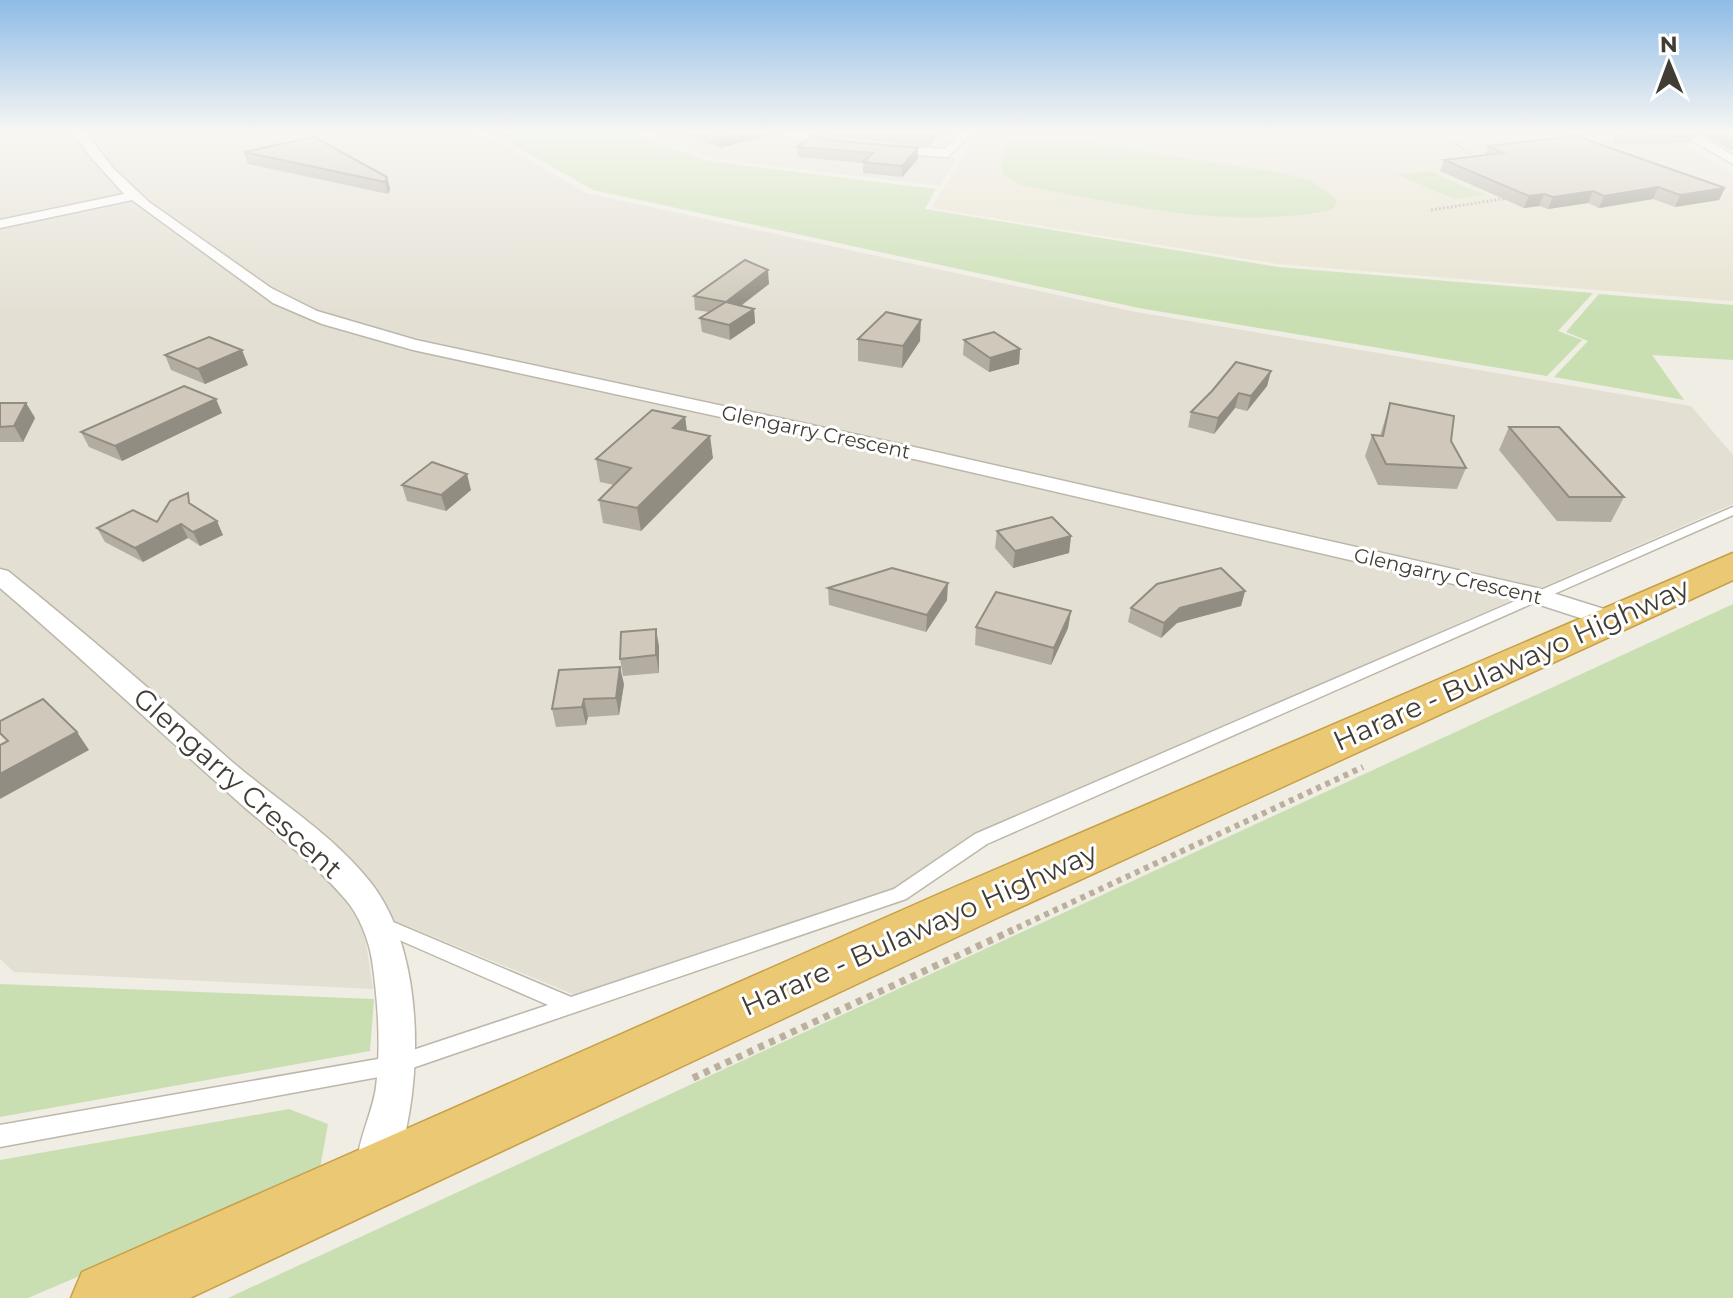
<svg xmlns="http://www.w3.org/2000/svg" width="1733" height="1298" viewBox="0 0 1733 1298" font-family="Montserrat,sans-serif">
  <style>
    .residential { fill: #e3dfd3 }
    .education { fill: #e7e2d0 }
    .green { fill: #c9dfb2 }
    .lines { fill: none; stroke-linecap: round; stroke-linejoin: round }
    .lane-casing { stroke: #bdb7ab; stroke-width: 3 }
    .street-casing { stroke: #bdb7ab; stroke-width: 3 }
    .highway-casing { stroke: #c89f46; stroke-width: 3 }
    .path-far2 { stroke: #bab09b; stroke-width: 3; stroke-dasharray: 2 2; stroke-linecap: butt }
    .path-far1 { stroke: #bab09b; stroke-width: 6; stroke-dasharray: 5 5; stroke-linecap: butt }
    .path { stroke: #bab09b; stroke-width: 7; stroke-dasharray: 6 6; stroke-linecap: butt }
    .lane { fill: #fff; fill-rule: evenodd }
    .street { fill: #fff; fill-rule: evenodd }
    .highway { fill: #ebc974; fill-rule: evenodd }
    .wall { fill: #b3ada1 }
    .shaded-wall { fill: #928d83 }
    .building { fill: #d0c9bb; stroke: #928d83; stroke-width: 2 }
    .labels { text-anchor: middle; stroke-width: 6; stroke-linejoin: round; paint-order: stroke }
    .far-street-label { font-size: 20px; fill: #413d35; stroke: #fff }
    .near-street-label { font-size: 28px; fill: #413d35; stroke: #fff }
  </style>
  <rect width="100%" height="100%" fill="#f0ede4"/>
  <g class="residential">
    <path d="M0 132H467L493 139 586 193 1136 312 1691 406 1733 455V504L978 833 893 890 575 995 386 917 363 923 373 989 14 972 0 959Z"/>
    <path d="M644 132H961L945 152 956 160 940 186 715 159Z"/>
  </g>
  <path class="education" d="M979 132H1648L1676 139 1733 173V301L1278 264 931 208Z"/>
  <g class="green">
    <path d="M479 132H629L708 161 936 189 925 209 1278 267 1593 293 1558 331 1582 340 1547 376 1139 308 593 190 499 137Z"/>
    <path d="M1069 140 1275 172 1310 180 1337 200 1332 210C1227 231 1123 204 1020 185L1002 174 1001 162 1007 144 1025 141Z"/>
    <path d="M1429 171 1484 195 1454 199 1398 175Z"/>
    <path d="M1599 294 1733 305V360L1652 355 1684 400 1554 377 1588 341 1566 332Z"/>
    <path d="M1733 604V1298H228Z"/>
    <path d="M0 984 374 999 370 1051 0 1117Z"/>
    <path d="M289 1109 328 1124 319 1174 28 1298H0V1160Z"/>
  </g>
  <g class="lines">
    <defs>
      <path id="lane" d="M1733 507V515L987 844 906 899 395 1074 0 1147V1125L395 1056 548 1005 374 929 371 924 374 919 380 916 386 919 571 997 894 889 975 834Z"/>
      <g id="street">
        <path d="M73 132H85L113 168 149 202 271 288 317 311 416 340 923 449 1537 588 1620 614 1624 620 1620 626 1611 628 1531 602 923 461 413 350 322 324 273 303 132 200 0 228V220L124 194 89 155Z"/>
        <path d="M781 132H800L848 145C833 155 796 141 781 132Z"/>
        <path d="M960 132H973L948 157 885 153 879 149 885 145 945 149Z"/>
        <path d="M1677 132H1692L1733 155V164Z"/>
        <path d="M0 569 8 571C84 632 157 695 230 760 276 800 333 834 371 883 429 957 424 1103 389 1186L375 1192 361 1186C348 1156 372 1119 376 1087 381 1047 378 1001 372 960 369 940 359 915 346 900 315 864 279 837 243 806 162 734 83 659 0 588Z"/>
      </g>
      <path id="highway" d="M1733 553V580L997 918 190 1298H71L82 1272 957 886Z"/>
    </defs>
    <use href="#lane" class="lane-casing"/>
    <use href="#street" class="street-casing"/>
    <use href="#highway" class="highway-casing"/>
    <g class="path-far2">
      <path d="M1440 132 1475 158"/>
      <path d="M1431 210 1509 198"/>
    </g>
    <path class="path-far1" d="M1008 932 1363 767"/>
    <path class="path" d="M693 1078 1013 930"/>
    <use href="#lane" class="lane"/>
    <use href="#street" class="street"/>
    <use href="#highway" class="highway"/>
  </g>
  <g class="wall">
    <path d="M680 132H779L720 148Z"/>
    <path d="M827 132H941L929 146 827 136Z"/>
    <path d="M1614 132H1688L1694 136 1691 143 1614 144Z"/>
    <path d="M1698 132H1733V150H1730Z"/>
    <path d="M829 140 918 148V159L902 177 863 173V163L798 157 797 147Z"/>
    <path d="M1488 146 1725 188 1719 200 1675 207 1653 199 1599 208 1588 203 1548 209 1539 206 1524 208 1440 171 1444 160 1485 155Z"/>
    <path d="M244 152 387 177 390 189 388 194 248 164Z"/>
    <path d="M769 284 741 306 754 309 755 323 730 340 702 332 700 318 709 312 695 310 694 296Z"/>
    <path d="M858 339 920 341 902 368 858 361Z"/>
    <path d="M964 340 1020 349 1019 364 989 372 963 355Z"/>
    <path d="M165 355 248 365 205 384 171 370Z"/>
    <path d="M1271 371 1267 386 1247 411 1235 408 1214 434 1188 427 1191 412Z"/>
    <path d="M0 403H26L35 418 23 442H0Z"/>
    <path d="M1390 403 1451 441 1466 468 1457 489 1378 485 1365 456 1372 435 1380 436Z"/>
    <path d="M222 413 122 461 89 447 81 432Z"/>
    <path d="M685 417 687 431 713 458 641 531 603 523 599 500 614 485 600 482 596 459Z"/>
    <path d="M1509 427 1624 497 1611 522 1557 521 1499 450Z"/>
    <path d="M402 485 471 490 446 511 407 501Z"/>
    <path d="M195 506 223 535 200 546 188 538 143 562 105 542 97 528 157 522Z"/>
    <path d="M997 531 1071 536 1069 553 1013 568 995 548Z"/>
    <path d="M828 588 947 600 926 632 829 605Z"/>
    <path d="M1245 591 1241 606 1177 623 1161 638 1128 622 1131 608Z"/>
    <path d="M1071 611 1068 628 1051 665 975 645 976 627Z"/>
    <path d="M659 646V673L623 676 620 659Z"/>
    <path d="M624 684 619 715 588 717 586 725 556 727 552 709Z"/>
  </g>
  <g class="shaded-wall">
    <path d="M746 132H779L720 148V139Z"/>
    <path d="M934 132H941L929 146 930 137Z"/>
    <path d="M918 148V159L902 177V166Z"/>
    <path d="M387 177 390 189 388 194 385 182Z"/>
    <path d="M1658 187 1653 199 1599 208 1604 196Z"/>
    <path d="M1725 188 1719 200 1675 207 1680 195Z"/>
    <path d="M1593 191 1588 203 1548 209 1553 197Z"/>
    <path d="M1544 194 1539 206 1524 208 1529 196Z"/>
    <path d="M768 270 769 284 727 316 726 302Z"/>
    <path d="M754 309 755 323 730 340 729 325Z"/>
    <path d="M921 320 920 341 902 368 903 346Z"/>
    <path d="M1020 349 1019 364 989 372 990 358Z"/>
    <path d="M242 350 248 365 205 384 198 369Z"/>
    <path d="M1271 371 1267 386 1247 411 1251 396Z"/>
    <path d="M1239 393 1235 408 1214 434 1218 418Z"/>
    <path d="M216 399 222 413 122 461 115 446Z"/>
    <path d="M26 403 35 418 23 442 14 426Z"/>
    <path d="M685 417 688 439 673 428Z"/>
    <path d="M710 436 713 458 641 531 637 508Z"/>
    <path d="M467 474 471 490 446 511 441 495Z"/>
    <path d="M217 521 223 535 200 546 193 532Z"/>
    <path d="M181 524 188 538 143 562 135 548Z"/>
    <path d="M1071 536 1069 553 1013 568 1015 551Z"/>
    <path d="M948 583 947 600 926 632 927 615Z"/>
    <path d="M1245 591 1241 606 1177 623 1161 638 1164 623 1180 608Z"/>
    <path d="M1071 611 1068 628 1051 665 1054 648Z"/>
    <path d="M656 629 659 646V673L656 655Z"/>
    <path d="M620 667 624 684 619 715 616 698Z"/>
    <path d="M584 699 588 717 586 725 582 707Z"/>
    <path d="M77 732 89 750 0 799V774Z"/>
  </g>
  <g class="building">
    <path d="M703 132H746L720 139Z"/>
    <path d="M884 132H934L930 137Z"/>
    <path d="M1617 132H1688L1694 136 1618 137Z"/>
    <path d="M1715 132H1733V142Z"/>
    <path d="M813 136 829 140 918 148 902 166 863 162 873 153 797 147Z"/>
    <path d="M1576 136 1725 188 1680 195 1658 187 1604 196 1593 191 1553 197 1544 194 1529 196 1444 160 1503 153 1488 146Z"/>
    <path d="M314 137 387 177 385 182 244 152Z"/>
    <path d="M745 260 768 270 726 302 694 296Z"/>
    <path d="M726 302 754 309 729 325 700 318Z"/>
    <path d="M886 312 921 320 903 346 858 339Z"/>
    <path d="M994 332 1020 349 990 358 964 340Z"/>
    <path d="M209 337 242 350 198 369 165 355Z"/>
    <path d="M1236 362 1271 371 1251 396 1239 393 1218 418 1191 412 1212 391Z"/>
    <path d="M184 386 216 399 115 446 81 432Z"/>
    <path d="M0 403H26L14 426 0 427Z"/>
    <path d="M1390 403 1454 416 1451 441 1466 468 1386 464 1372 435 1383 436Z"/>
    <path d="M652 410 685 417 673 428 710 436 637 508 599 500 631 468 596 459Z"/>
    <path d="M1509 427H1559L1624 497H1569Z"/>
    <path d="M432 462 467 474 441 495 402 485Z"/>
    <path d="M188 493 189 503 217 521 193 532 181 524 135 548 97 528 133 510 157 522 170 501Z"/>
    <path d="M1052 517 1071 536 1015 551 997 531Z"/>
    <path d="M892 568 948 583 927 615 828 588Z"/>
    <path d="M1221 568 1245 591 1180 608 1164 623 1131 608 1157 584Z"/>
    <path d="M996 592 1071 611 1054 648 976 627Z"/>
    <path d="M656 629V655L620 659 621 632Z"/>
    <path d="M620 667 616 698 584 699 582 707 552 709 559 670Z"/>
    <path d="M43 699 77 732 0 774V745L8 741 0 733V721Z"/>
  </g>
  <linearGradient id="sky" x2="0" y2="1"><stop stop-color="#8ebce7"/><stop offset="0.42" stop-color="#f8f7f3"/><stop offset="1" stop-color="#f8f7f3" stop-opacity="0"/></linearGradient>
  <rect width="1733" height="314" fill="url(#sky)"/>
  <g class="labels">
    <g class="far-street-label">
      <text transform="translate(816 432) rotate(12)" y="7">Glengarry Crescent</text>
      <text transform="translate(1448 576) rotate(13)" y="7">Glengarry Crescent</text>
    </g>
    <g class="near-street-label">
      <text transform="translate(1511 664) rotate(-24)" y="10">Harare - Bulawayo Highway</text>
      <text transform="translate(238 783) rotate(42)" y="10">Glengarry Crescent</text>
      <text transform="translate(919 929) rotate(-24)" y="10">Harare - Bulawayo Highway</text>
    </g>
  </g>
  <g transform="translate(1669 64) rotate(359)" stroke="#ffffff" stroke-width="6" paint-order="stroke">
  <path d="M0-6L14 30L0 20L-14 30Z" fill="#413d35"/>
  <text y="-12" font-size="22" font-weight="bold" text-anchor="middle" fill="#413d35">N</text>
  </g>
</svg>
